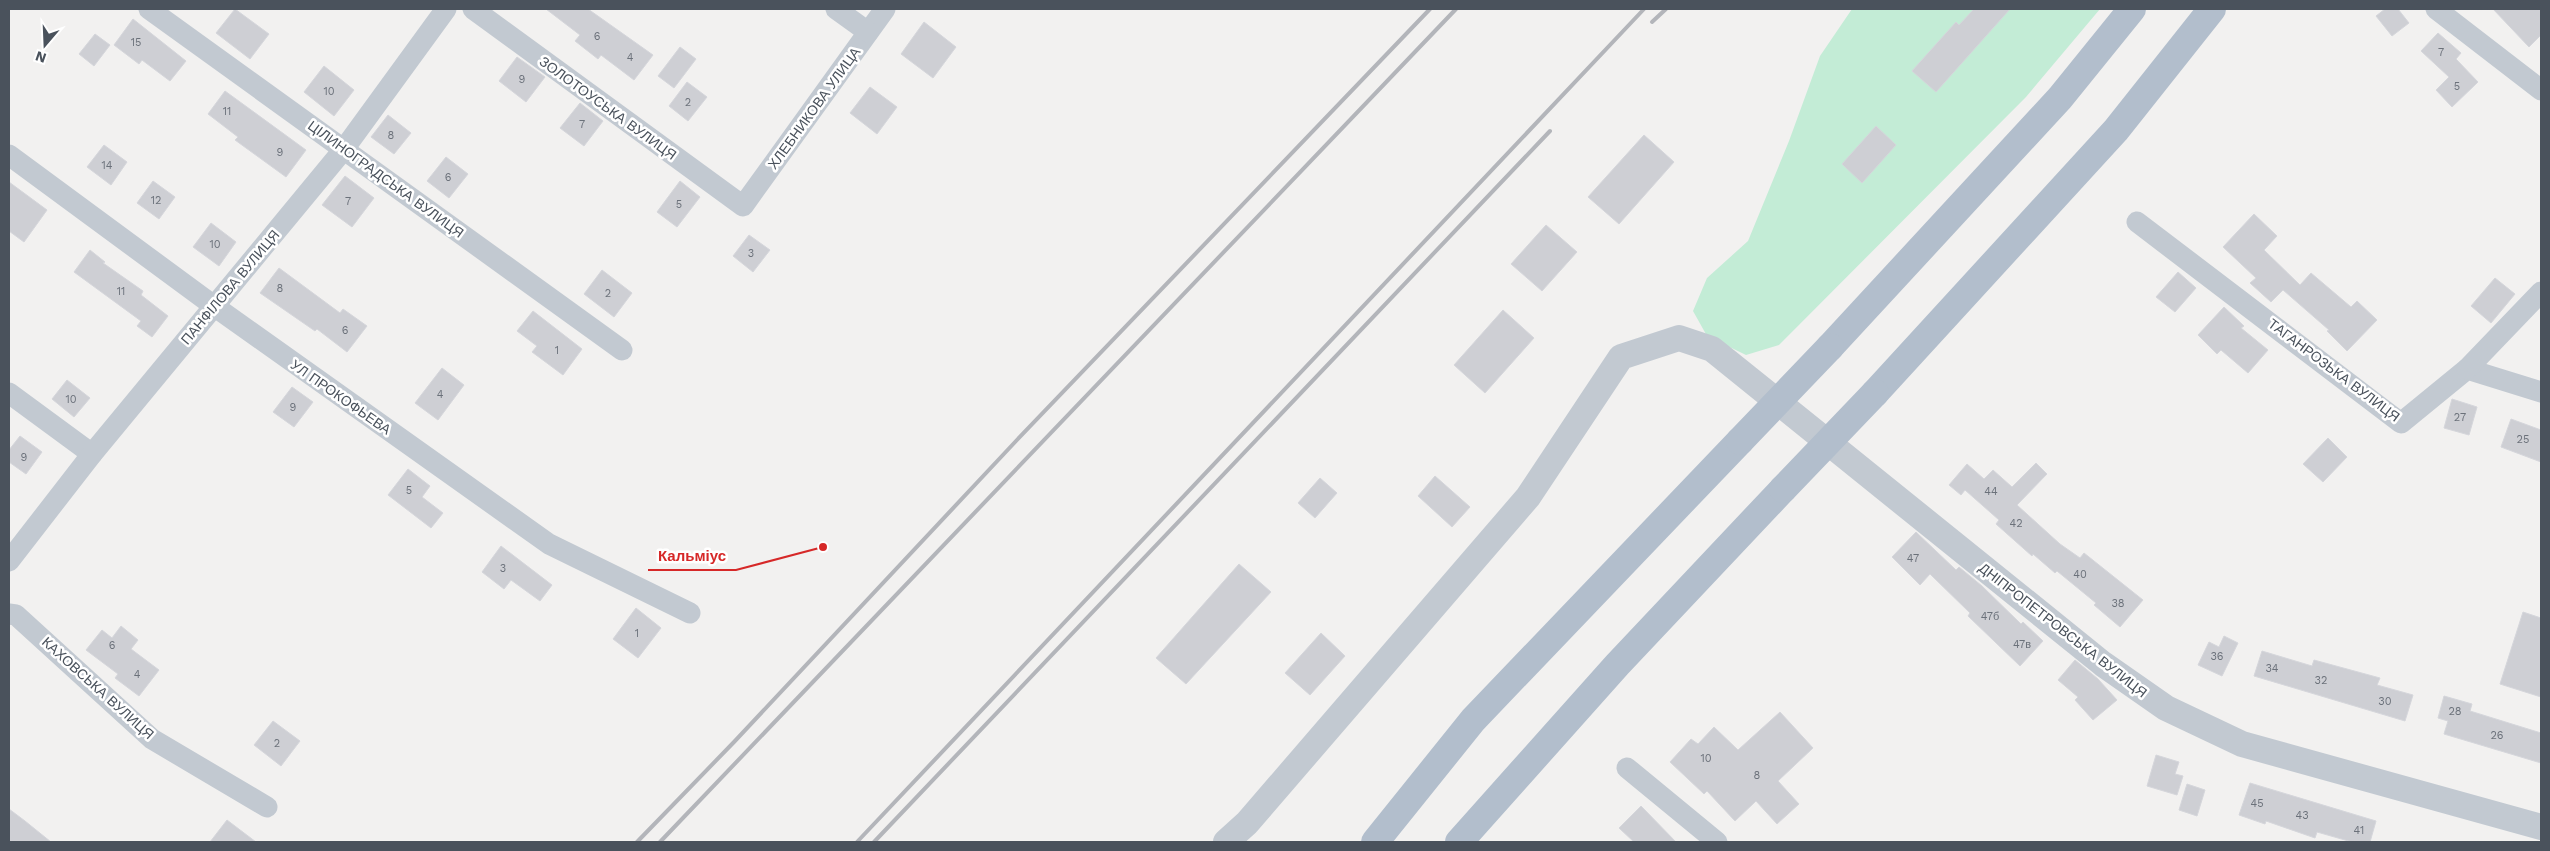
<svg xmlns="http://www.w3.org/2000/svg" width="2550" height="851" viewBox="0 0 2550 851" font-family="'Work Sans',sans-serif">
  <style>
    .green { fill: #c3ecd6 }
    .building { fill: #cecfd4; stroke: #d5d6db }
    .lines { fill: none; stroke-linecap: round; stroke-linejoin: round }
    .minor { stroke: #c2c9d1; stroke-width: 21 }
    .tertiary { stroke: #c2c9d1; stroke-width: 26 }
    .primary { stroke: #b2becc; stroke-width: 28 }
    .rail { stroke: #b3b5ba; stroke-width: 4 }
    .primary-bridge { stroke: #b2becc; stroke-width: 28 }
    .labels { text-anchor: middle; stroke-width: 5; stroke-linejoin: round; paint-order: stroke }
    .number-label { font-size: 11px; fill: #6b717a }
    .street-label { font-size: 14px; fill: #4a525c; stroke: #fff }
    .leader { fill: none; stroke: #d62828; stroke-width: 2 }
    .callout-dot { fill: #d62828; stroke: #fff; stroke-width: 2 }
    .callout-label { font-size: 15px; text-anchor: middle; font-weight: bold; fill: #d62828; stroke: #fff; stroke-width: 5; stroke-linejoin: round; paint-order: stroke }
  </style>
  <rect width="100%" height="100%" fill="#f2f1f0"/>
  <path class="green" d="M1852 9H2100L2026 97 1779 345 1746 355 1707 336 1693 311 1707 278 1748 241 1789 141 1820 56Z"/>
  <g class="building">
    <path d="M235 9 269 34 250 59 216 33Z"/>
    <path d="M546 9H588L653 55 634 80 601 55 598 59 575 41 580 35Z"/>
    <path d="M1974 9H2010L1936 92 1912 71 1956 22 1959 25Z"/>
    <path d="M2385 9H2398L2409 23 2392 36 2376 16Z"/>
    <path d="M2493 9H2541V35L2529 47Z"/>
    <path d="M133 19 186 61 170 81 142 60 139 64 114 45Z"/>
    <path d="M924 22 956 47 933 78 901 54Z"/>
    <path d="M2438 33 2461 53 2456 59 2478 82 2452 107 2436 90 2449 77 2421 51Z"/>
    <path d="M95 34 110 45 94 66 79 54Z"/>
    <path d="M680 47 696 59 674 88 658 76Z"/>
    <path d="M517 57 545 77 526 102 499 81Z"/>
    <path d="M324 66 354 90 334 116 304 92Z"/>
    <path d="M687 82 707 97 688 121 669 106Z"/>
    <path d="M870 87 897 107 877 134 850 113Z"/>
    <path d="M225 91 306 150 286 177 235 140 238 137 208 114Z"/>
    <path d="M580 103 603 121 584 146 560 128Z"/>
    <path d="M388 115 411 133 394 154 371 137Z"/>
    <path d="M1876 126 1896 145 1862 183 1842 164Z"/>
    <path d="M1644 135 1674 162 1619 224 1588 197Z"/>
    <path d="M104 145 127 162 111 185 87 167Z"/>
    <path d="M446 157 468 174 449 198 427 181Z"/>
    <path d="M345 176 374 198 352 227 322 205Z"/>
    <path d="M153 181 175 197 159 219 137 203Z"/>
    <path d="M680 181 700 197 677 227 657 212Z"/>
    <path d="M9 182 47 210 24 242 9 231Z"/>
    <path d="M2254 214 2277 236 2264 250 2300 285 2311 273 2351 307 2357 301 2377 320 2347 351 2327 331 2329 330 2283 290 2271 302 2250 283 2256 278 2223 247Z"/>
    <path d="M211 223 236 242 219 266 193 247Z"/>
    <path d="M1546 225 1577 252 1542 291 1511 264Z"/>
    <path d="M749 235 770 250 753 272 733 256Z"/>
    <path d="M90 250 105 262 103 263 143 291 141 295 168 316 152 337 137 326 141 321 74 272Z"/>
    <path d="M279 268 340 313 343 309 367 326 347 352 317 329 315 331 260 293Z"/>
    <path d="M602 270 632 293 614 317 584 294Z"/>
    <path d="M2178 272 2196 288 2175 312 2156 297Z"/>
    <path d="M2495 278 2515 294 2491 323 2471 306Z"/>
    <path d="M2224 307 2244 326 2241 328 2268 350 2248 373 2221 350 2217 354 2198 335Z"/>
    <path d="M1503 310 1534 338 1485 393 1454 365Z"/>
    <path d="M533 311 582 349 563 375 532 352 537 346 517 331Z"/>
    <path d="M442 368 464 385 438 420 415 403Z"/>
    <path d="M67 380 90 398 74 417 52 399Z"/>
    <path d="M292 387 313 402 294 427 273 412Z"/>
    <path d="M2452 399 2477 407 2469 435 2444 428Z"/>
    <path d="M2511 419 2541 430V462L2501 447Z"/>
    <path d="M20 436 42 452 26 474 9 462V450Z"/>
    <path d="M2328 438 2347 457 2323 482 2303 464Z"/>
    <path d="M2036 463 2047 474 2017 505 2060 544 2080 558 2084 553 2143 600 2120 627 2094 605 2096 603 2057 571 2055 573 2033 554 2032 556 1996 524 1999 520 1965 490 1961 495 1949 485 1967 464 1984 479 1993 470 2012 487Z"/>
    <path d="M408 469 430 486 422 497 443 513 431 528 388 495Z"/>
    <path d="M1435 476 1470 507 1452 527 1418 496Z"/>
    <path d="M1320 478 1337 493 1315 518 1298 503Z"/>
    <path d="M1916 532 1956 570 1959 567 1982 586 2021 624 2023 622 2043 641 2020 666 1968 616 1970 613 1930 574 1920 585 1892 557Z"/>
    <path d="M501 546 552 585 540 601 511 580 504 589 482 572Z"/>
    <path d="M1239 564 1271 592 1186 684 1156 658Z"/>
    <path d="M636 608 661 628 638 658 613 639Z"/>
    <path d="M2523 612 2541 618V697L2500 684Z"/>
    <path d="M121 626 138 640 131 649 159 670 139 696 115 678 118 674 86 650 102 630 112 638Z"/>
    <path d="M1321 633 1345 656 1310 695 1285 673Z"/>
    <path d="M2224 636 2238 643 2222 676 2198 665 2209 642 2219 647Z"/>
    <path d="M2262 651 2312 666 2314 660 2380 678 2377 685 2413 695 2405 721 2254 676Z"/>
    <path d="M2075 660 2098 679 2117 700 2093 720 2075 700 2078 697 2058 680Z"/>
    <path d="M2444 696 2472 704 2470 711 2541 733V763L2444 734 2448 721 2438 718Z"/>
    <path d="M1780 712 1813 748 1778 781 1799 804 1777 824 1756 801 1735 821 1707 791 1704 794 1670 762 1691 739 1698 744 1714 727 1738 750Z"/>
    <path d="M273 721 300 741 281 766 254 745Z"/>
    <path d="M2156 755 2179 762 2175 774 2183 776 2177 795 2147 786Z"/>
    <path d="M2250 783 2376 821 2370 842H2352L2317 832 2315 838 2266 821 2265 824 2239 815Z"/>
    <path d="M2187 784 2205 790 2197 816 2179 810Z"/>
    <path d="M1641 806 1676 842H1634L1619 828Z"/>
    <path d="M9 809 25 821 51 842H9Z"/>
    <path d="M227 820 256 842H210Z"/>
  </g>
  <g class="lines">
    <g class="minor">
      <path d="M149 9 622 350"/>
      <path d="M473 9 743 206 885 9"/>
      <path d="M836 9 868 32"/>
      <path d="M2436 9 2541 90"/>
      <path d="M9 155 214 306 549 544 690 613"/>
      <path d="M2137 222 2401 423 2467 369 2541 392"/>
      <path d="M2467 369 2541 292"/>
      <path d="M9 393 92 454"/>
      <path d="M9 561 92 454 344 149 446 9"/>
      <path d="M9 614 16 615 152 739 267 807"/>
      <path d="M1627 768 1717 842"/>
    </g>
    <path class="tertiary" d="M1226 842 1247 823 1528 497 1621 357 1679 338 1712 349 2103 664 2166 708 2242 744 2541 827"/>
    <g class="primary">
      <path d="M1830 347 2060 98 2132 9"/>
      <path d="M1875 393 2116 130 2212 9"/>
      <path d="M1375 842 1473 720 1740 441"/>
      <path d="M1459 842 1617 665 1783 489"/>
    </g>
    <g class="rail">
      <path d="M1652 22 1666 9"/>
      <path d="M637 842 734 742 1016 441 1430 9"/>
      <path d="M660 842 1456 9"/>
      <path d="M857 842 1644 9"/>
      <path d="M874 842 1550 131"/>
    </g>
    <g class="primary-bridge">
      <path d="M1740 441 1830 347"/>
      <path d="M1783 489 1875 393"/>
    </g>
  </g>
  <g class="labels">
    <g class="number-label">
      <text x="597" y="40">6</text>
      <text x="136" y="46">15</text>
      <text x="2441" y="56">7</text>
      <text x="630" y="61">4</text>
      <text x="522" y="83">9</text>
      <text x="2457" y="90">5</text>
      <text x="329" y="95">10</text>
      <text x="688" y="106">2</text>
      <text x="227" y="115">11</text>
      <text x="582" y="128">7</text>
      <text x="391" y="139">8</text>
      <text x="280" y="156">9</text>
      <text x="107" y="169">14</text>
      <text x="448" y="181">6</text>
      <text x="156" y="204">12</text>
      <text x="348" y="205">7</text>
      <text x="679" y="208">5</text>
      <text x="215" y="248">10</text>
      <text x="751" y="257">3</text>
      <text x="280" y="292">8</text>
      <text x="121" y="295">11</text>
      <text x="608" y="297">2</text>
      <text x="345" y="334">6</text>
      <text x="557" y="354">1</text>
      <text x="440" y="398">4</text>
      <text x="71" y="403">10</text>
      <text x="293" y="411">9</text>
      <text x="2460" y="421">27</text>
      <text x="2523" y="443">25</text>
      <text x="24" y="461">9</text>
      <text x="409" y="494">5</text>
      <text x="1991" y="495">44</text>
      <text x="2016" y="527">42</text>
      <text x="1913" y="562">47</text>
      <text x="503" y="572">3</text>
      <text x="2080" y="578">40</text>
      <text x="2118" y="607">38</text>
      <text x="1990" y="620">47б</text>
      <text x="637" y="637">1</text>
      <text x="2022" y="648">47в</text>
      <text x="112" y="649">6</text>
      <text x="2217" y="660">36</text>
      <text x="2272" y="672">34</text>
      <text x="137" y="678">4</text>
      <text x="2321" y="684">32</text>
      <text x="2385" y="705">30</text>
      <text x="2455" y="715">28</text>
      <text x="2497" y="739">26</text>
      <text x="277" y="747">2</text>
      <text x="1706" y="762">10</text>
      <text x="1757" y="779">8</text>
      <text x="2257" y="807">45</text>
      <text x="2302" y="819">43</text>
      <text x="2359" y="834">41</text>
    </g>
    <g class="street-label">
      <text transform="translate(608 108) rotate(36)" y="5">ЗОЛОТОУСЬКА ВУЛИЦЯ</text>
      <text transform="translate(814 108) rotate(-54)" y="5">ХЛЕБНИКОВА УЛИЦА</text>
      <text transform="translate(386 179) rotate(36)" y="5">ЦІЛИНОГРАДСЬКА ВУЛИЦЯ</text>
      <text transform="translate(230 287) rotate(-50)" y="5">ПАНФІЛОВА ВУЛИЦЯ</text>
      <text transform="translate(2334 370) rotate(37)" y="5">ТАГАНРОЗЬКА ВУЛИЦЯ</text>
      <text transform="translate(341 397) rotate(35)" y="5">УЛ ПРОКОФЬЕВА</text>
      <text transform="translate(2063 630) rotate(38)" y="5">ДНІПРОПЕТРОВСЬКА ВУЛИЦЯ</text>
      <text transform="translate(98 688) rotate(42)" y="5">КАХОВСЬКА ВУЛИЦЯ</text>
    </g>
  </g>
  <path class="leader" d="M823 547L736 570H648"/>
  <circle class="callout-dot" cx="823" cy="547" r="5"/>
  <g class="callout-label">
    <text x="692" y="561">Кальміус</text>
  </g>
  <rect width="2550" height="851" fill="none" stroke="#4a525c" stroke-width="20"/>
  <g transform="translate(45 45) rotate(199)" stroke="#ffffff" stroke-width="4" paint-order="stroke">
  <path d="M0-4L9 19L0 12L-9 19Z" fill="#4a525c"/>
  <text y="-8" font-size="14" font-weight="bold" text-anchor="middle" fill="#4a525c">N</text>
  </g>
</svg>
